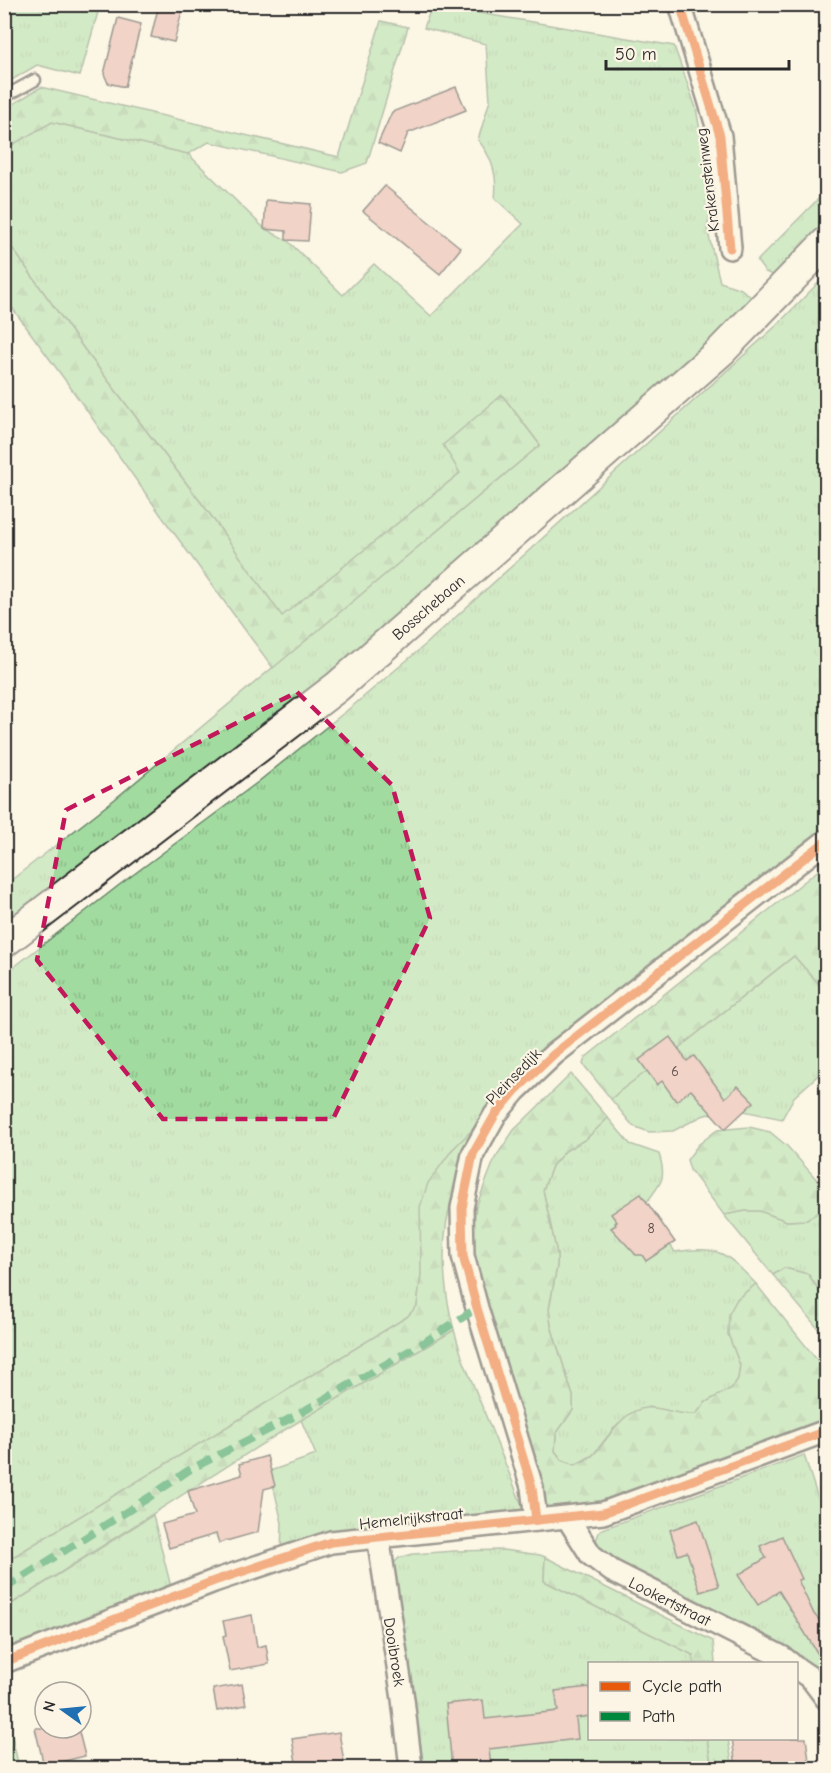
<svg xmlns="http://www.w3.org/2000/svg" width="831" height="1773" viewBox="0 0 831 1773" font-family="'Comic Neue',sans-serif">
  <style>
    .grass { fill: url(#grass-tufts); stroke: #668366; stroke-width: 1.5 }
    .forest { fill: url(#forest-firs); stroke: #668366; stroke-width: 1.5 }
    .building { fill: #e4a9a3; stroke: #2b2b2b; stroke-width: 1.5 }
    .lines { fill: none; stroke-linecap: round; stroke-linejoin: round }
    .service-casing { stroke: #2b2b2b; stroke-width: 15 }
    .minor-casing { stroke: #2b2b2b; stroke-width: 26 }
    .secondary-casing { stroke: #2b2b2b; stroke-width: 34 }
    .service { stroke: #fcf5e5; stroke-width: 10 }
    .minor { stroke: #fcf5e5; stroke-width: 21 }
    .secondary { stroke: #fcf5e5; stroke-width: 30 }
    .quiet { stroke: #00873e; stroke-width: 8; stroke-dasharray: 15 8; stroke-linecap: butt }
    .cycleway-casing { stroke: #fcf5e5; stroke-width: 13 }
    .cycleway { stroke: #e8590c; stroke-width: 9 }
    .marked { fill: none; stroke: #c2185b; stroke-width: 4.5; stroke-dasharray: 12 8; stroke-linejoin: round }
    .labels { text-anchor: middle; stroke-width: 4.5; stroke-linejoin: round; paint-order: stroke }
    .number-label { font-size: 14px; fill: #594a49 }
    .street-label { font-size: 16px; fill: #2b2b2b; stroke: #fcf5e5 }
  </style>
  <defs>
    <pattern id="grass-tufts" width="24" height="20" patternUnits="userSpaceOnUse" patternTransform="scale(1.5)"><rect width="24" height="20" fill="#a2dba0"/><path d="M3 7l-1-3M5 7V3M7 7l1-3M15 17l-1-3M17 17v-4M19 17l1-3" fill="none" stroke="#8cbc8a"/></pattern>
    <pattern id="forest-firs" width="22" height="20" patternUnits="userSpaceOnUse" patternTransform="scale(1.5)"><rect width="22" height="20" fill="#a2dba0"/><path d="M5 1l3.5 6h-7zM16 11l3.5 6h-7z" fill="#8cbc8a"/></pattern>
  </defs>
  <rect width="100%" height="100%" fill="#fcf5e5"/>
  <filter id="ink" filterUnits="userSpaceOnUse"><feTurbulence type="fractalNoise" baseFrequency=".0167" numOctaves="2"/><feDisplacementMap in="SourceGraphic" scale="12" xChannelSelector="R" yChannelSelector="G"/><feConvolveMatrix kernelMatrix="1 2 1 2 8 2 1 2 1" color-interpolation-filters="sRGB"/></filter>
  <g filter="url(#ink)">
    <g class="grass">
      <path d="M5 4 100 5 80 76 37 65 5 84Z"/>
      <path d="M432 5 674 46 696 108 711 190 712 205 707 228 720 282 741 289 751 297 746 313 513 527 5 935V885L115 799 540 445 502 395 460 473 282 617 209 513 84 349 5 238 4 149 52 122 188 154 265 229 287 240 343 295 374 264 431 316 523 224 495 198C498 176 492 157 478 140L490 100 486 44 424 28Z"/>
      <path d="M826 191V234L782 279 765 272 757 261Z"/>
      <path d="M826 275V356L821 357 826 370V834L452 1150 421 1274 417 1307 407 1317 5 1562V974L118 886 258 782 355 704 425 645 776 326Z"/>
      <path d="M794 956 826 992V1068L794 1097 782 1119 730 1108 702 1116 673 1131 649 1132 633 1126 611 1099 621 1090 681 1046Z"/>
      <path d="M608 1118 630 1144 659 1154C668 1182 659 1184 644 1206L675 1252C720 1245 726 1253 756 1284L737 1299 728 1334 740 1365 738 1379 732 1388 706 1402 696 1414 687 1415 648 1407 614 1428 593 1455 575 1465 562 1460 555 1451 556 1434 573 1410V1396L551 1326 549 1309 557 1266V1254L543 1190 552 1166 565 1151 586 1139Z"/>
      <path d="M826 1208V1301L808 1274 784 1268 773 1275 724 1215 745 1211H760L787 1221 805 1220Z"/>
      <path d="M454 1330 462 1357 528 1520 415 1521 368 1527 281 1553 282 1523 270 1471 316 1455 301 1420Z"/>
      <path d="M804 1455 826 1523V1683L807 1663 608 1562 595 1543 600 1530Z"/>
      <path d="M153 1515 172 1591 5 1656V1608Z"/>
      <path d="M503 1550 540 1555 545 1557 544 1581 693 1655 694 1663 590 1664V1738L707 1739 712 1768H424L419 1733 392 1573 393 1564 399 1558 413 1554 455 1551Z"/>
    </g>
    <g class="forest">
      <path d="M381 21 408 27 367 163 342 172 209 142 188 154 52 122 5 149V109L41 87 339 157Z"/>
      <path d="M5 238 84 349 209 513 282 616 460 473 443 445 502 395 540 445 273 668 163 518 68 384 5 298Z"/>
      <path d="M826 864V992L794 956 681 1046 621 1090 611 1099 583 1064 585 1058Z"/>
      <path d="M571 1074 608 1118 586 1139 565 1151 552 1166 543 1190 557 1254V1266L549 1309 551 1326 573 1396V1410L556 1434 555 1451 562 1460 575 1465C581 1462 590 1459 595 1453 609 1438 622 1411 645 1408 661 1406 679 1416 696 1414L706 1402 732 1388 738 1379 740 1365 728 1334 729 1314 737 1299 756 1284 826 1371V1424L548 1522 465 1276 476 1207 495 1158 514 1130Z"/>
      <path d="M489 1113C478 1138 465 1163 455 1189 439 1234 442 1285 454 1330L281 1432 5 1608V1562L407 1317 417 1306 421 1274 420 1207 428 1183 452 1150Z"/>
      <path d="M749 1127 770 1132 787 1146 826 1190V1208L805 1220 787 1221 760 1211H745L724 1215 690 1170 687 1160 698 1145 717 1130Z"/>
      <path d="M784 1268 808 1274 826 1301V1338L773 1275Z"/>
      <path d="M545 1557 713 1641 715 1663H694L693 1655 544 1581Z"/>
      <path d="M5 1704 19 1768H5Z"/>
      <path d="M707 1739H728L733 1768H712Z"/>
    </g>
    <g class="building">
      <path d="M159 4H184L174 42 151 37Z"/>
      <path d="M118 18 141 24 125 87 108 83 104 74Z"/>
      <path d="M456 87 466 110 408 133 400 153 378 143 392 112Z"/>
      <path d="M385 186 461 248 440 274 363 211Z"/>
      <path d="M266 200 311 204 308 241 286 240V231L264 229Z"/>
      <path d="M670 1037 687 1061 694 1056 725 1098 738 1086 754 1102 725 1129 691 1090 676 1101 662 1081 657 1085 639 1060Z"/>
      <path d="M641 1194 675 1242 646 1261 642 1255H636L611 1228 616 1225 615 1223 617 1222 611 1214Z"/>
      <path d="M267 1456 275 1486 264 1489 258 1532 219 1543 216 1534 169 1548 162 1524 195 1515 188 1491 242 1475 239 1464Z"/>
      <path d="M698 1520 719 1586 700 1592 687 1552 678 1555 670 1530Z"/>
      <path d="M782 1536 802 1579 798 1580 814 1614 826 1628V1667L779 1591 758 1605 738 1575 766 1558 760 1546Z"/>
      <path d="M252 1615 257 1647 266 1645 269 1664 230 1671 223 1636 226 1635 223 1621Z"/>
      <path d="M242 1684 246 1705 217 1711 213 1689Z"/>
      <path d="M590 1687V1716L576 1718 578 1739 489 1749 491 1768H452L446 1704 483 1700 485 1719 558 1711 555 1691Z"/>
      <path d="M35 1728H78L85 1756 44 1766Z"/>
      <path d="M339 1732 345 1768H297L292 1739Z"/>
      <path d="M732 1738H806L810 1768H736Z"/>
    </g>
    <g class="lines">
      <defs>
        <path id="service" d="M4 97 35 80"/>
        <g id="minor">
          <path d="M680 4 720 136 730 248"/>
          <path d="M567 1517 591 1555 612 1571 782 1657 791 1664"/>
          <path d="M536 1520 532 1487 477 1308 463 1256 462 1208 473 1154 495 1115 515 1091 554 1054 826 841"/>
          <path d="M378 1536 403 1699 411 1768"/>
          <path d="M4 1662 214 1581 331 1542 603 1513 826 1431"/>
          <path d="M796 1668 811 1678 826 1698"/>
        </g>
        <path id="secondary" d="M4 942 337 687 721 351 826 243"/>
      </defs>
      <use href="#service" class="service-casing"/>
      <use href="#minor" class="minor-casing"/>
      <use href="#secondary" class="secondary-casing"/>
      <use href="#service" class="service"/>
      <use href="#minor" class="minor"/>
      <use href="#secondary" class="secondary"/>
      <path class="quiet" d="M4 1589 148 1498 189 1470 295 1416 423 1343 477 1308"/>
      <defs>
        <g id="cycleway">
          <path d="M680 4 720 136 730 248"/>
          <path d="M536 1520 532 1487 477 1308 463 1256 462 1208 473 1154 495 1115 515 1091 554 1054 826 841"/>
          <path d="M4 1662 214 1581 331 1542 603 1513 826 1431"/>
        </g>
      </defs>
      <use href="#cycleway" class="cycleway-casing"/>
      <use href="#cycleway" class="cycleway"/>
    </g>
  </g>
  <path d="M0 0H831V1773H0ZM297 692 392 785 430 918 333 1119H163L37 960 66 810Z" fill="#fcf5e5" fill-opacity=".55" fill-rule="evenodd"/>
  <path class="marked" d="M297 692 392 785 430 918 333 1119H163L37 960 66 810Z"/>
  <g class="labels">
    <g class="number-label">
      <text x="675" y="1076">6</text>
      <text x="651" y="1233">8</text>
    </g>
    <g class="street-label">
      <text transform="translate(707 180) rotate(-97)" y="6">Krakensteinweg</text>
      <text transform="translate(428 607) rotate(-41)" y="6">Bosschebaan</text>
      <text transform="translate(513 1076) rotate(-46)" y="6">Pleinsedijk</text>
      <text transform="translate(411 1518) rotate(-6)" y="6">Hemelrijkstraat</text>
      <text transform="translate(670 1601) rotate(27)" y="6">Lookertstraat</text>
      <text transform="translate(395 1652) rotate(81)" y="6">Dooibroek</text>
    </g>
  </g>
  <rect width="831" height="1773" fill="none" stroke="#fcf5e5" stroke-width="24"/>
  <rect x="12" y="12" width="807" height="1749" fill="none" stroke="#2b2b2b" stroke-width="2" filter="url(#ink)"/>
  <rect x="588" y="1662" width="210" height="78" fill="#fcf5e5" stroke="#a8a49b" stroke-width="1.5"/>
  <rect x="600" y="1682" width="30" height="9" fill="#e8590c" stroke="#a8a49b" stroke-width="1.5"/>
  <text x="642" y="1692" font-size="18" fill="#2b2b2b">Cycle path</text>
  <rect x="600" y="1712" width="30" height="9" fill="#00873e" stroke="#a8a49b" stroke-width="1.5"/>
  <text x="642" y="1722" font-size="18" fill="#2b2b2b">Path</text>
  <g transform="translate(63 1710) rotate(285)"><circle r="28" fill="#fcf5e5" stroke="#a8a49b" stroke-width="1.5"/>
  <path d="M0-4.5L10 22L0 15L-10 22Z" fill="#1f6fb2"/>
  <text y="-9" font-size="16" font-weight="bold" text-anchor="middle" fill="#2b2b2b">N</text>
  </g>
  <path d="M606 60v9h183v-9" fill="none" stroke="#2b2b2b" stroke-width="3"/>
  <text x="615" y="60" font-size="18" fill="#2b2b2b" stroke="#fcf5e5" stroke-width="4.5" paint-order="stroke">50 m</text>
</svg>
